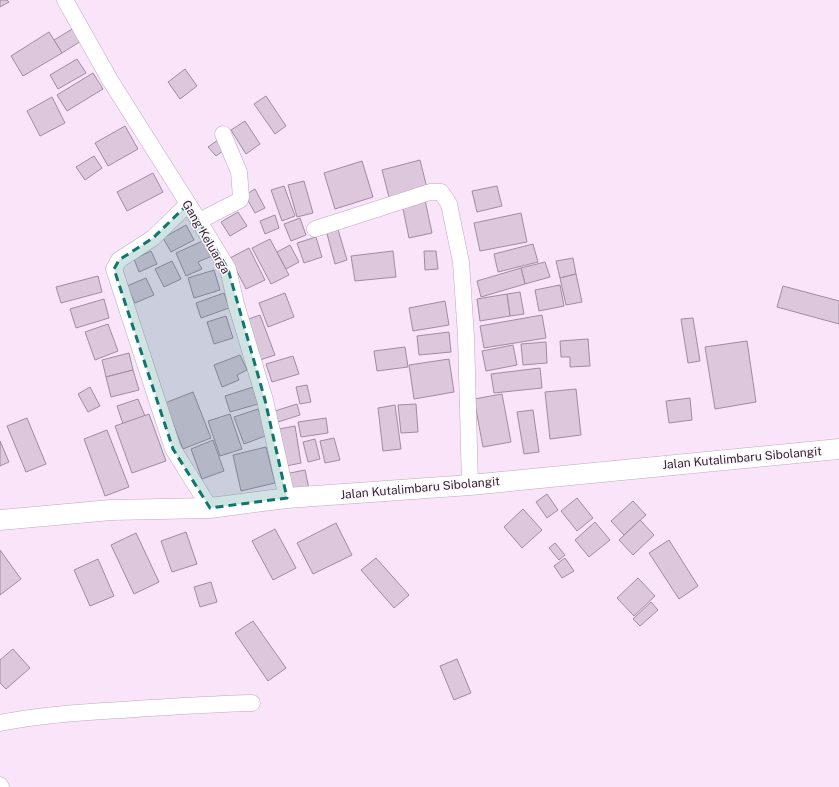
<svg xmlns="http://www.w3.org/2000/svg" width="839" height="787" viewBox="0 0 839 787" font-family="'Public Sans',sans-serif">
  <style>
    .building { fill: #dcc7dc; stroke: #a08ca0 }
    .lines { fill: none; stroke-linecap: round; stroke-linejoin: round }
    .minor-casing { stroke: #bea9bd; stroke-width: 17 }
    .tertiary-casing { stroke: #bea9bd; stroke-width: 21 }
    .minor { stroke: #fff; stroke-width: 16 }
    .tertiary { stroke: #fff; stroke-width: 20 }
    .marked { fill: #0f766e; fill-opacity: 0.2; stroke: #0f766e; stroke-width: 3; stroke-dasharray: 8 5; stroke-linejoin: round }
    .labels { text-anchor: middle; stroke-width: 3; stroke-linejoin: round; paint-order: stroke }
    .street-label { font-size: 12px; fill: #30282f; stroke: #fff6ff }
  </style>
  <rect width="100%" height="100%" fill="#fae4f9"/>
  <g class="building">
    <path d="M0 0H7L9 2 0 7Z"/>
    <path d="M74 28 81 41 62 53 54 40Z"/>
    <path d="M49 32 62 53 23 76 11 56Z"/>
    <path d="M77 59 86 73 58 89 50 75Z"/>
    <path d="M185 69 197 86 180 99 168 82Z"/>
    <path d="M93 73 103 89 67 111 57 95Z"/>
    <path d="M266 96 286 126 275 134 254 104Z"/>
    <path d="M52 97 65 123 40 136 27 111Z"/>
    <path d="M245 121 260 144 246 154 231 130Z"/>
    <path d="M125 126 138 149 108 166 95 143Z"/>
    <path d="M221 138 228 147 216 156 208 147Z"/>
    <path d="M94 156 102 168 85 180 76 167Z"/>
    <path d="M420 160 427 188 389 197 382 170Z"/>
    <path d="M362 161 373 197 335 209 324 173Z"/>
    <path d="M153 173 163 192 127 211 117 192Z"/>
    <path d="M304 181 313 213 297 217 288 185Z"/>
    <path d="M284 186 295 216 282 221 271 190Z"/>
    <path d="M497 186 502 206 477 212 472 191Z"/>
    <path d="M255 189 265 208 255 213 245 195Z"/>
    <path d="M425 200 432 233 409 238 402 204Z"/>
    <path d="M238 212 247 226 230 236 221 222Z"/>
    <path d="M521 213 527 242 480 251 474 223Z"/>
    <path d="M275 215 279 228 265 234 260 221Z"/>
    <path d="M300 218 306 235 291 241 284 224Z"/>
    <path d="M186 225 194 240 171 252 163 238Z"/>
    <path d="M337 226 347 260 335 264 326 230Z"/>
    <path d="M316 237 322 257 304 263 297 243Z"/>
    <path d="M207 239 214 255 198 262 202 269 186 276 176 253Z"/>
    <path d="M270 239 289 275 271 284 252 248Z"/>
    <path d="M533 244 538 262 498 272 494 254Z"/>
    <path d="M290 245 299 262 286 269 277 252Z"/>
    <path d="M249 248 265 280 246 289 230 258Z"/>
    <path d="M151 251 157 264 139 272 134 259Z"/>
    <path d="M393 251 396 277 355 281 351 256Z"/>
    <path d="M424 251H436L438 269 425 270Z"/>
    <path d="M573 258 576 274 560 278 556 261Z"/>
    <path d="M172 261 181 279 164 287 155 269Z"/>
    <path d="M545 262 550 277 525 284 521 268Z"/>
    <path d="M521 268 525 284 481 297 477 281Z"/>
    <path d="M214 270 220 290 194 298 188 278Z"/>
    <path d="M576 274 582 302 566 305 560 278Z"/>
    <path d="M98 276 102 292 61 303 56 287Z"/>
    <path d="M146 278 154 295 135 303 127 286Z"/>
    <path d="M560 285 564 306 539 311 535 290Z"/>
    <path d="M783 286 839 301V324L777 307Z"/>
    <path d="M520 292 524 314 510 316 507 294Z"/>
    <path d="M224 293 229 308 201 318 196 303Z"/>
    <path d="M285 293 294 317 268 327 259 303Z"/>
    <path d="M507 294 510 316 480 321 477 299Z"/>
    <path d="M104 299 109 318 76 328 70 309Z"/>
    <path d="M445 301 449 325 413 331 409 308Z"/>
    <path d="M260 315 275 355 260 360 246 320Z"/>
    <path d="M542 315 546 338 484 348 480 326Z"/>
    <path d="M226 316 233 338 214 344 207 322Z"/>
    <path d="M693 318 700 361 688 363 681 319Z"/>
    <path d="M108 324 118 351 95 360 85 332Z"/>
    <path d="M449 332 451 352 419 355 417 336Z"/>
    <path d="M588 339 590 366 570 367V357H561L560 341Z"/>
    <path d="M747 341 756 402 715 409 705 347Z"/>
    <path d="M546 342 547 363 523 365 521 344Z"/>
    <path d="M513 345 517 365 486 371 482 351Z"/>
    <path d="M405 347 408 367 377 371 374 351Z"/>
    <path d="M129 353 133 370 106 377 102 360Z"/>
    <path d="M240 355 247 370 237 375 239 380 222 387 214 365Z"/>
    <path d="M293 356 299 374 272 382 266 364Z"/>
    <path d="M449 359 454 392 414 399 409 365Z"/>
    <path d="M540 368 542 388 494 393 491 374Z"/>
    <path d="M133 370 139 390 111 397 106 377Z"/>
    <path d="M307 385 311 402 300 404 296 387Z"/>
    <path d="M90 387 100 406 88 412 78 394Z"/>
    <path d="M253 387 258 404 230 412 225 396Z"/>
    <path d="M576 389 581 435 550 439 545 392Z"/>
    <path d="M193 392 211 438 183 449 165 403Z"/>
    <path d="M502 394 511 442 483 447 474 399Z"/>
    <path d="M690 398 692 420 669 423 666 401Z"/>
    <path d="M138 399 145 416 123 424 117 406Z"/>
    <path d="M297 404 300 415 278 422 275 411Z"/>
    <path d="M416 404 418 432 401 433 398 405Z"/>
    <path d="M395 405 401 449 383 451 378 408Z"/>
    <path d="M258 409 268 435 244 444 234 417Z"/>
    <path d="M533 410 539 452 524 454 517 412Z"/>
    <path d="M149 414 166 461 132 473 115 426Z"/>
    <path d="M230 414 242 449 220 456 208 421Z"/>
    <path d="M27 418 46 464 26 472 7 426Z"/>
    <path d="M326 418 328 433 301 437 298 422Z"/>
    <path d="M295 426 301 463 286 466 279 429Z"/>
    <path d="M107 430 129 487 105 496 84 439Z"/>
    <path d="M334 438 340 460 325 463 320 441Z"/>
    <path d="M315 439 320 459 308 462 303 442Z"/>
    <path d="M213 440 224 471 202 479 191 449Z"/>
    <path d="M0 441 9 462 0 466Z"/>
    <path d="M266 447 275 483 241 491 233 455Z"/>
    <path d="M305 470 309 489 289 492 285 474Z"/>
    <path d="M547 494 558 510 547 518 536 502Z"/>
    <path d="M577 498 593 518 577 531 561 511Z"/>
    <path d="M633 501 646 515 624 535 611 521Z"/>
    <path d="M523 509 542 530 522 548 504 527Z"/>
    <path d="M640 520 654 535 633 555 619 540Z"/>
    <path d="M595 522 610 540 589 557 575 540Z"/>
    <path d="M336 523 352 555 313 574 297 543Z"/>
    <path d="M275 529 296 568 273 580 252 541Z"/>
    <path d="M186 532 197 564 172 572 161 541Z"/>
    <path d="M136 533 159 582 134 594 111 545Z"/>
    <path d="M669 540 698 586 679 599 649 553Z"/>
    <path d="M555 543 565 555 559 560 549 548Z"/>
    <path d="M0 550 21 579 0 595Z"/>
    <path d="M376 558 409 595 394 608 361 570Z"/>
    <path d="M565 558 574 571 562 578 554 566Z"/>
    <path d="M98 559 114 596 90 606 74 570Z"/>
    <path d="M638 578 655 596 634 616 617 598Z"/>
    <path d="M211 582 217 602 200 607 194 587Z"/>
    <path d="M651 602 658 610 640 626 633 619Z"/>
    <path d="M253 621 286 668 268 681 235 633Z"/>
    <path d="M13 649 30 668 6 689 0 683V660Z"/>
    <path d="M457 659 471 693 454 700 440 666Z"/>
  </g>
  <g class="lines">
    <defs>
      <g id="minor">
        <path d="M65 0 110 80 199 221 228 269 236 304 265 400 287 498"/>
        <path d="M188 204 153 238 119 260 114 269 173 449 210 508"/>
        <path d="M199 221 240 200 241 197 239 172 223 134"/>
        <path d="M315 229 430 192H441L449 204 461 262 466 336 470 485"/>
        <path d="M0 723C40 715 80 712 121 710 165 707 208 704 252 703"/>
        <path d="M0 785 1 787"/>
      </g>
      <path id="tertiary" d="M0 520 111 510 210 508 287 498 470 485 839 449"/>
    </defs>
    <use href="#minor" class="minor-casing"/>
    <use href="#tertiary" class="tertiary-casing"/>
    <use href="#minor" class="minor"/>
    <use href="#tertiary" class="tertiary"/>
  </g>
  <path class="marked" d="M188 204 228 269 265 400 287 498 210 508 173 449 114 269 119 260 153 238Z"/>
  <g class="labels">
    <g class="street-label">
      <text transform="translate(206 237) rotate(60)" y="4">Gang Keluarga</text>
      <text transform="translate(742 458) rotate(-5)" y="4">Jalan Kutalimbaru Sibolangit</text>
      <text transform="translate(420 488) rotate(-5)" y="4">Jalan Kutalimbaru Sibolangit</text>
    </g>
  </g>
</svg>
